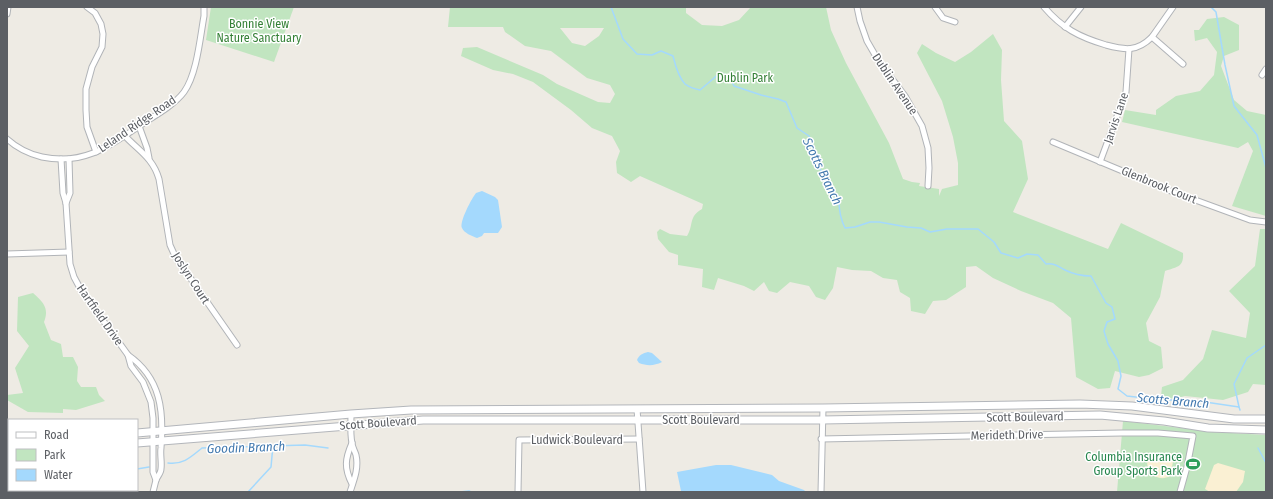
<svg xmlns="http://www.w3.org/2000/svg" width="1273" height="499" viewBox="0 0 1273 499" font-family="'Fira Sans Condensed',sans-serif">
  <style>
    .green { fill: #c1e5c0; fill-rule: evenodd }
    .sand { fill: #faf0d3 }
    .water { fill: #a4d9fd }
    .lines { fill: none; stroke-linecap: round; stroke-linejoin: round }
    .stream { stroke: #a4d9fd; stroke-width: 1.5 }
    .minor-casing { stroke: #b1b4b8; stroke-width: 7 }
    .secondary-casing { stroke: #b3b6bb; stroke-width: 9 }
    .minor { stroke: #fff; stroke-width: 5 }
    .secondary { stroke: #fff; stroke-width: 7 }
    .labels { text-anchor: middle; stroke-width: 3; stroke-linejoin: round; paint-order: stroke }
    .park-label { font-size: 12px; fill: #358137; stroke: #fff }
    .street-label { font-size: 12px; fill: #5c5f64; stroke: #fff }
    .leisure-label { font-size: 12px; fill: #27864d; stroke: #fff; text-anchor: end }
    .water-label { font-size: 13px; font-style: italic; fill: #4279af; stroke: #fff }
  </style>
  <rect width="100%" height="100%" fill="#eeebe4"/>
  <g class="green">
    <path d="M211 7H294L274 62 206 40Z"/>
    <path d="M450 7H686V13L702 25 722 26 739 20 751 7H826L831 30 846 63 889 143 903 179 912 182 920 183 919 186 939 189V196L942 189 958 185V163L953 137 942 101 917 53 922 44 936 53 955 62 971 52 993 34 1002 50 1001 80 1004 121 1022 141 1028 179 1013 212 1108 249 1121 223 1183 253C1184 267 1177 267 1165 271L1160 297 1146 323 1149 341 1161 347 1163 368 1149 375 1139 377 1115 371 1110 388 1098 389 1076 377 1071 318 1053 303 1021 291 993 278 976 266 966 267V287L946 300 933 301 925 314 911 311 910 298 900 292 897 280 883 278 871 271 852 270 837 267 833 288 825 300 816 297 809 286 790 282 777 293 769 291 764 282 754 291 744 286 718 278 714 290 702 287 703 269 678 265V255L669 252 658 239 657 232 660 229 670 234 687 236C694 225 688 217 702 209L703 204 640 176 631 182 617 173 616 162 620 151 612 136 592 128 571 110 533 82 513 74 493 70 461 56 463 48 477 47 543 75 557 84 598 102 610 103 615 94 610 85 587 78 551 51 525 46 505 32 503 27H448ZM560 28H604L599 36 585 46 572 43Z"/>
    <path d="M1224 17 1239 25V50L1224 56 1221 66 1234 100 1247 111 1266 115V216L1232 206 1253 151 1248 142 1238 148 1122 122 1125 110 1156 115V110L1176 96 1200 91 1214 75 1217 52 1207 38 1195 41 1194 30H1199L1207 19Z"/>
    <path d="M1260 229H1266V385L1253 384 1248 392 1223 400 1185 396 1174 399 1161 396 1162 387 1183 380 1203 359 1212 330 1246 338 1250 313 1229 291 1255 266Z"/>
    <path d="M33 293C42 301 50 308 44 322L51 340 61 344 63 357H73L78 367 77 381 81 387H96L99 395 105 401 76 410 63 409V413L28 412 7 400V395L23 393 15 368 29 346 17 331 18 297Z"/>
    <path d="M1123 421 1214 432 1266 435V492H1117Z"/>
  </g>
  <g class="sand">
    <path d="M1152 453H1171L1174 457 1170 476C1163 480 1156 478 1150 473 1146 465 1146 459 1152 453Z"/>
    <path d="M1218 463 1245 471 1243 482 1236 492H1210L1205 489 1214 465Z"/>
  </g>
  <g class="water">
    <path d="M482 191 495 197 498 200 502 227 498 233H484L482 236 477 238C472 236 464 233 462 228 459 222 472 198 476 193 478 192 480 192 482 191Z"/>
    <path d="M648 352 652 353 662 362C654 366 647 366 639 363L637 360C639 355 643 353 648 352Z"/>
    <path d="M716 465H731L772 475 779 481 804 490 806 492H682L681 491 677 472Z"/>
  </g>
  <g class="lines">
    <g class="stream">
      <path d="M611 7 623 39 637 54 652 55 661 51 673 56C675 64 678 77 685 84 689 87 695 89 700 90L720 73 730 77 734 86 761 95 778 99 786 102 797 128 809 136 815 150V161L817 165 825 176 826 183 832 193 839 201C839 211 841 220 845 228L855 227 870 222H879L907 227 921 228 930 232 947 229H978L994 242 1001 253 1018 258 1027 254 1038 255 1046 264C1055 263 1057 266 1065 270 1073 274 1081 276 1091 276L1106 303 1112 307 1115 319 1107 322 1104 331 1108 344 1118 361 1121 376 1118 389 1127 396 1162 400H1185L1205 402 1239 407 1240 410"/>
      <path d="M1211 7 1216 12 1225 65 1234 106 1257 135 1266 168"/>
      <path d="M1239 407 1234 384 1247 358 1266 345"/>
      <path d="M1258 448 1266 463"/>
      <path d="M168 463C183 465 191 457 202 448L305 445 328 448"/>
      <path d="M137 469 149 467"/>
      <path d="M72 492 77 490"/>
      <path d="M248 492 271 467 273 445"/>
      <path d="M460 492 469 491 471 492"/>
    </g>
    <defs>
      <g id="minor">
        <path d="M87 7 95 13 101 24 103 34 102 47 92 67 86 89V110L87 127 96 152"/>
        <path d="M857 7 860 21 867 41 878 60 905 96 922 126 928 148 929 168 928 186"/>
        <path d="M935 7 943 18 955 22"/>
        <path d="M1044 7C1062 28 1079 37 1106 45 1125 50 1137 52 1152 37L1173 7"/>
        <path d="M7 14 8 7"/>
        <path d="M1065 27 1081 7"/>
        <path d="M1152 37 1183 64"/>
        <path d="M1262 75 1266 69"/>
        <path d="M139 126 147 148 149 158"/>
        <path d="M125 136C139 151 153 158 159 179L170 245 175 256 237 345"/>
        <path d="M7 139C17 148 29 154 42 157 85 166 111 145 145 122 158 114 175 104 184 92 197 74 200 38 204 16V7"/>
        <path d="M1053 142 1168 190 1250 220 1266 222"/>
        <path d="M61 159 63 193 66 203 70 264 74 277 81 290 128 355C161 378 164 411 161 448 160 455 162 462 161 469 161 473 157 477 156 480 155 484 154 488 153 492"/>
        <path d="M1100 162 1126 92 1129 49"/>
        <path d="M66 203 70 193 69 159"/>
        <path d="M7 254 69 252"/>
        <path d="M128 355 131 366 143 382 151 402 153 418V472L156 480"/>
        <path d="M637 409 643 492"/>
        <path d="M821 439 1122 433H1158L1193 436 1187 467 1180 492"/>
        <path d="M352 443C345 459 344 468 352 484"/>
        <path d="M350 492C354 480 359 468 356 455 355 451 352 447 352 443 350 434 351 423 351 414"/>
        <path d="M518 492 519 440 639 439"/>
        <path d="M821 492 823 408"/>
      </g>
      <g id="secondary">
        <path d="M137 433 351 414 411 410 823 408 1080 404 1132 406 1234 419H1266"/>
        <path d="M7 438H9"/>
        <path d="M137 443 423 420H822L1100 415 1164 421 1208 428 1266 430"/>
        <path d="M7 449H9"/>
      </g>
    </defs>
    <use href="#minor" class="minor-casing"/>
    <use href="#secondary" class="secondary-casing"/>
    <use href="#minor" class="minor"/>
    <use href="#secondary" class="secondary"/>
  </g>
  <defs>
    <symbol id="stadium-bare" viewBox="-9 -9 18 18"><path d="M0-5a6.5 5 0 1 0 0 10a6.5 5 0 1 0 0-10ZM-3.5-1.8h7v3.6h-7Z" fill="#2e9e5b" stroke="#fff" stroke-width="2.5" paint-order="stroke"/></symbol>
  </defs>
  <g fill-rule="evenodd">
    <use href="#stadium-bare" x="1183" y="454" width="20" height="20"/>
  </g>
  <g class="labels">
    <g class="park-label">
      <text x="259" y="28">Bonnie View<tspan x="259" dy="14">Nature Sanctuary</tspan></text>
      <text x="745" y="82">Dublin Park</text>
    </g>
    <g class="street-label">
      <text transform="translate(895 84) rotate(56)" y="4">Dublin Avenue</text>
      <text transform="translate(1116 118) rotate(-71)" y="4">Jarvis Lane</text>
      <text transform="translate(137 124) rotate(-34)" y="4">Leland Ridge Road</text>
      <text transform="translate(1159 185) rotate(22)" y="4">Glenbrook Court</text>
      <text transform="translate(191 278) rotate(57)" y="4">Joslyn Court</text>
      <text transform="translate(100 315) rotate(55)" y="4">Hartfield Drive</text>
      <text transform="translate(1025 417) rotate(-1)" y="4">Scott Boulevard</text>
      <text x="701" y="424">Scott Boulevard</text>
      <text transform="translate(378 423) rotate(-4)" y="4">Scott Boulevard</text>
      <text transform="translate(1007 435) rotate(-1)" y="4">Merideth Drive</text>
      <text x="577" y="444">Ludwick Boulevard</text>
    </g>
    <g class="leisure-label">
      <text x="1182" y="461">Columbia Insurance<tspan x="1182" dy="14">Group Sports Park</tspan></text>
    </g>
    <g class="water-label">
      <text transform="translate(823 171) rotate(64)" y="5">Scotts Branch</text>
      <text transform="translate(1173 400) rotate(5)" y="5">Scotts Branch</text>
      <text transform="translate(246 447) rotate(-2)" y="5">Goodin Branch</text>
    </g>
  </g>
  <rect width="1273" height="499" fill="none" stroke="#5c5f64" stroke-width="16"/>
  <rect x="8" y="419" width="130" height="72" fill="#ffffff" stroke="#bebfc1"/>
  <rect x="16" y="432" width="20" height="6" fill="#ffffff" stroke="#bebfc1"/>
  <text x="44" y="439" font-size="12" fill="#5c5f64">Road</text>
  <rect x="16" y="449" width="20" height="12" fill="#c1e5c0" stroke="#bebfc1"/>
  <text x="44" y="459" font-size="12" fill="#5c5f64">Park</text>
  <rect x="16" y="469" width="20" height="12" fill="#a4d9fd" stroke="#bebfc1"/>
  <text x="44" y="479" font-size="12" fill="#5c5f64">Water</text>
</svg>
